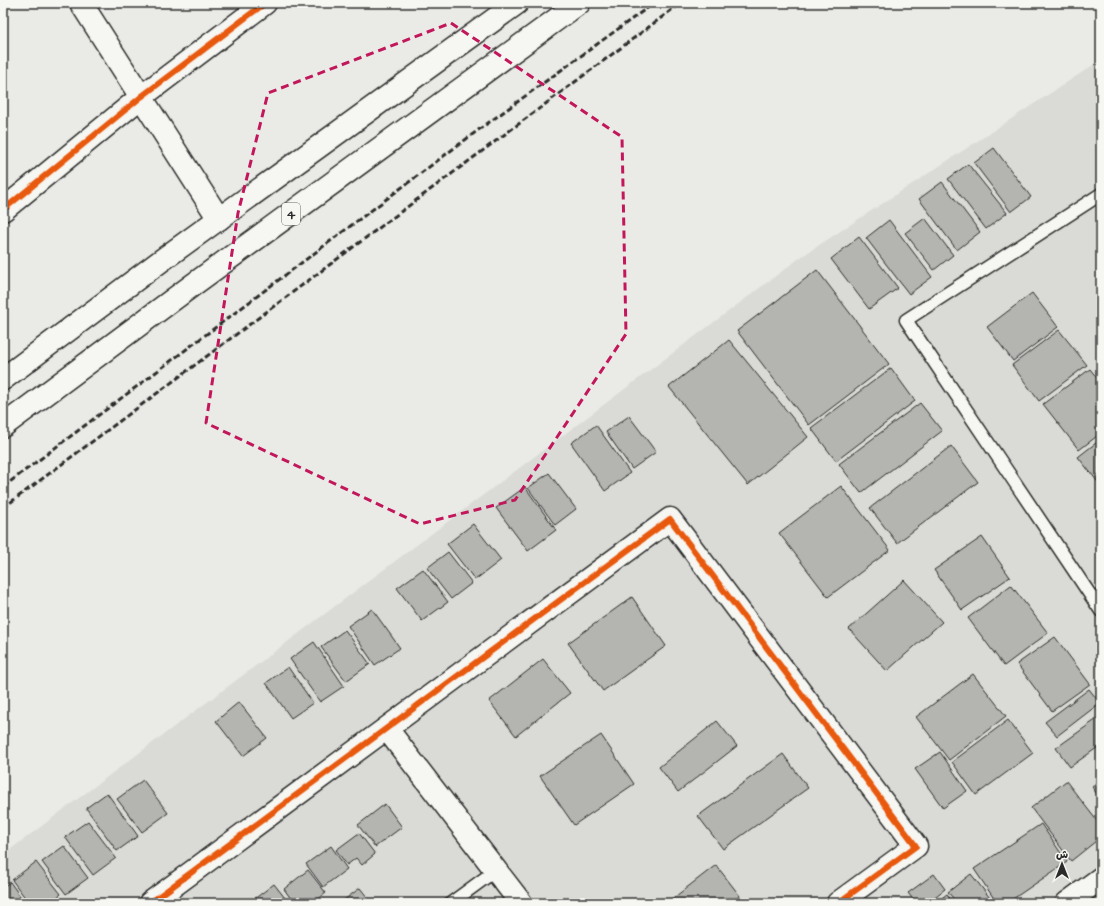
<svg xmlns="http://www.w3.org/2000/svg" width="1104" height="906" viewBox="0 0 1104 906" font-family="'Architects Daughter','Playpen Sans Arabic',sans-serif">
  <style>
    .built { fill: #dadad6 }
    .building { fill: #b4b4b1; stroke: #2b2b2b }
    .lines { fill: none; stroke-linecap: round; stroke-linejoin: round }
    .service-casing { stroke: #2b2b2b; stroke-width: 15 }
    .minor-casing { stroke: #2b2b2b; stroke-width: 25 }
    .tertiary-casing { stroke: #2b2b2b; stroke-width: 25 }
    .primary-casing { stroke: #2b2b2b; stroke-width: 25 }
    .service { stroke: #f6f6f2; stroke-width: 12 }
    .minor { stroke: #f6f6f2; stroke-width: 22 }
    .tertiary { stroke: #f6f6f2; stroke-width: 22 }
    .primary { stroke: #f6f6f2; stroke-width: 22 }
    .rail { stroke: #2b2b2b; stroke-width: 3; stroke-dasharray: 6 3; stroke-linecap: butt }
    .cycleway-casing { stroke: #f6f6f2; stroke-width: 8 }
    .cycleway { stroke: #e8590c; stroke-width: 6 }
    .marked { fill: none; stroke: #c2185b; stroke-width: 3; stroke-dasharray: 8 5; stroke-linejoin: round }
    .labels { text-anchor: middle; stroke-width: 3.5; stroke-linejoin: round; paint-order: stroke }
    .shield { fill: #f6f6f2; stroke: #686867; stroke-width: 1 }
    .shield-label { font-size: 13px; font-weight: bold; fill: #2b2b2b }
  </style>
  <rect width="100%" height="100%" fill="#eaeae6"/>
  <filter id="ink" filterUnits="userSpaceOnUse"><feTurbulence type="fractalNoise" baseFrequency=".025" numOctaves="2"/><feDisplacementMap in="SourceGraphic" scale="8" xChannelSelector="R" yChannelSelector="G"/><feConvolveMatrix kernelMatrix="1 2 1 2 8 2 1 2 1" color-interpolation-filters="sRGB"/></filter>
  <g filter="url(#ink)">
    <path class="built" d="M1101 60V903H3V855L801 257Z"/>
    <g class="building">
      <path d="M994 148 1031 197 1011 212 974 163Z"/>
      <path d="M968 164 1007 213 986 229 948 179Z"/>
      <path d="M942 182 980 232 957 250 919 199Z"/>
      <path d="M925 218 953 255 934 270 905 233Z"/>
      <path d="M889 220 932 277 909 294 866 238Z"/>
      <path d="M859 237 898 288 869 309 831 259Z"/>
      <path d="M817 270 889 364 809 425 737 331Z"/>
      <path d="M1032 293 1058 327 1013 361 987 327Z"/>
      <path d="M1059 330 1087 365 1039 401 1012 365Z"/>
      <path d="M729 340 808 437 748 485 669 387Z"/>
      <path d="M891 368 915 401 836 461 811 428Z"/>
      <path d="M1090 369 1101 383V433L1079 450 1043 404Z"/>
      <path d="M920 403 942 431 861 493 839 464Z"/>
      <path d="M629 416 656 452 632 469 606 432Z"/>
      <path d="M596 425 630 473 605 491 571 443Z"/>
      <path d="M1101 439V486L1078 457Z"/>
      <path d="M951 446 978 482 897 543 870 508Z"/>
      <path d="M549 473 576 509 555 525 528 488Z"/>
      <path d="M841 486 890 550 828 597 779 533Z"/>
      <path d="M525 487 556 530 528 551 496 508Z"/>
      <path d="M473 524 501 560 475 580 447 544Z"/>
      <path d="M982 537 1010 577 962 610 934 570Z"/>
      <path d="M448 552 472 583 451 599 427 568Z"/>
      <path d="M423 569 448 602 422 621 397 588Z"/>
      <path d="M904 580 942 622 887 671 849 629Z"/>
      <path d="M1011 585 1048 633 1004 666 968 618Z"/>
      <path d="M632 597 666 646 603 691 568 643Z"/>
      <path d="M372 609 400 648 375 665 348 626Z"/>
      <path d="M345 630 370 664 346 681 321 647Z"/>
      <path d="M1055 637 1090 684 1052 711 1017 664Z"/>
      <path d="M314 642 344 686 320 702 290 659Z"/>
      <path d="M543 659 570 693 516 736 489 701Z"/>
      <path d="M288 667 313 703 291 718 266 683Z"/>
      <path d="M973 674 1006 716 949 760 916 717Z"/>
      <path d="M1089 689 1100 703 1057 736 1045 722Z"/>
      <path d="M239 702 267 738 243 756 216 721Z"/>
      <path d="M1101 716V745L1070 767 1056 748Z"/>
      <path d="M1008 720 1033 753 976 795 952 762Z"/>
      <path d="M717 721 737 746 678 792 659 767Z"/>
      <path d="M601 735 634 784 574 825 540 776Z"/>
      <path d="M940 752 967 791 943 808 915 769Z"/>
      <path d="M783 754 808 788 723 849 698 816Z"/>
      <path d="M143 780 168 813 142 832 117 799Z"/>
      <path d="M1066 781 1101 826V837L1071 861 1031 808Z"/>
      <path d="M1101 781V800L1092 787Z"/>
      <path d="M107 793 138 836 117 851 86 808Z"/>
      <path d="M385 804 402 827 375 847 358 825Z"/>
      <path d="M88 821 116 858 93 875 65 837Z"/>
      <path d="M1041 824 1067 862 1007 903H997L974 869Z"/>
      <path d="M359 833 375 854 362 865 356 858 347 865 336 850Z"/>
      <path d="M64 846 88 878 66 894 42 862Z"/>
      <path d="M331 846 347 869 323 887 306 864Z"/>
      <path d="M36 862 61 894 50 903H29L12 880Z"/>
      <path d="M716 865 740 896 731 903H667Z"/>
      <path d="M308 870 326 893 313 903H294L284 889Z"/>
      <path d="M934 874 945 889 927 903H916L908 893Z"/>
      <path d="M971 874 994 903H957L948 892Z"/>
      <path d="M10 882 25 903H3V887Z"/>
      <path d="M274 884 289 903H249Z"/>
      <path d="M360 888 372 903H340Z"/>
      <path d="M947 894 953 903H935Z"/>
    </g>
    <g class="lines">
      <defs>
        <g id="service">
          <path d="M1101 194 906 320 1101 611"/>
          <path d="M451 903 496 870"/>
        </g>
        <g id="minor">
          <path d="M81 3 219 219"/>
          <path d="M3 210 141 97 265 3"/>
          <path d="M387 729 521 903"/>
          <path d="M150 903 670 519 916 846 838 903"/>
        </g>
        <path id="tertiary" d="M1067 903 1101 878"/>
        <g id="primary">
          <path d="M3 379 162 260 517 3"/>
          <path d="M3 426 190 287 579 3"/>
        </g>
      </defs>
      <use href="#service" class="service-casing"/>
      <use href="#minor" class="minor-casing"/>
      <use href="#tertiary" class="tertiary-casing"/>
      <use href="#primary" class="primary-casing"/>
      <use href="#service" class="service"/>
      <use href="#minor" class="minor"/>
      <use href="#tertiary" class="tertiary"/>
      <use href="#primary" class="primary"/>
      <g class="rail">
        <path d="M3 487 477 131 654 3"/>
        <path d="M3 508 681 3"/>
      </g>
      <defs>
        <g id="cycleway">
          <path d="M3 210 141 97 265 3"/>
          <path d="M150 903 670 519 916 846 838 903"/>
        </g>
      </defs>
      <use href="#cycleway" class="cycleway-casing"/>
      <use href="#cycleway" class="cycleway"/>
    </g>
  </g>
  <path class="marked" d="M451 23 622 137 626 334 515 500 420 524 206 423 238 213 268 93Z"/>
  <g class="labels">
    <rect class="shield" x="282" y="203" width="18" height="22" rx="3"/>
    <g class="shield-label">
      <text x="291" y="219">4</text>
    </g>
  </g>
  <rect width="1104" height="906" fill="none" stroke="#f6f6f2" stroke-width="16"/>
  <rect x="8" y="8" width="1088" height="890" fill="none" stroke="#2b2b2b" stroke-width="1.5" filter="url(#ink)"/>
  <g transform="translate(1062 864)" stroke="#f6f6f2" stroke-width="3" paint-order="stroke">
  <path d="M0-3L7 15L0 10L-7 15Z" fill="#2b2b2b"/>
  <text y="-6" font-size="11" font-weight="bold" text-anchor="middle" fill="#2b2b2b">ش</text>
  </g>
</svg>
